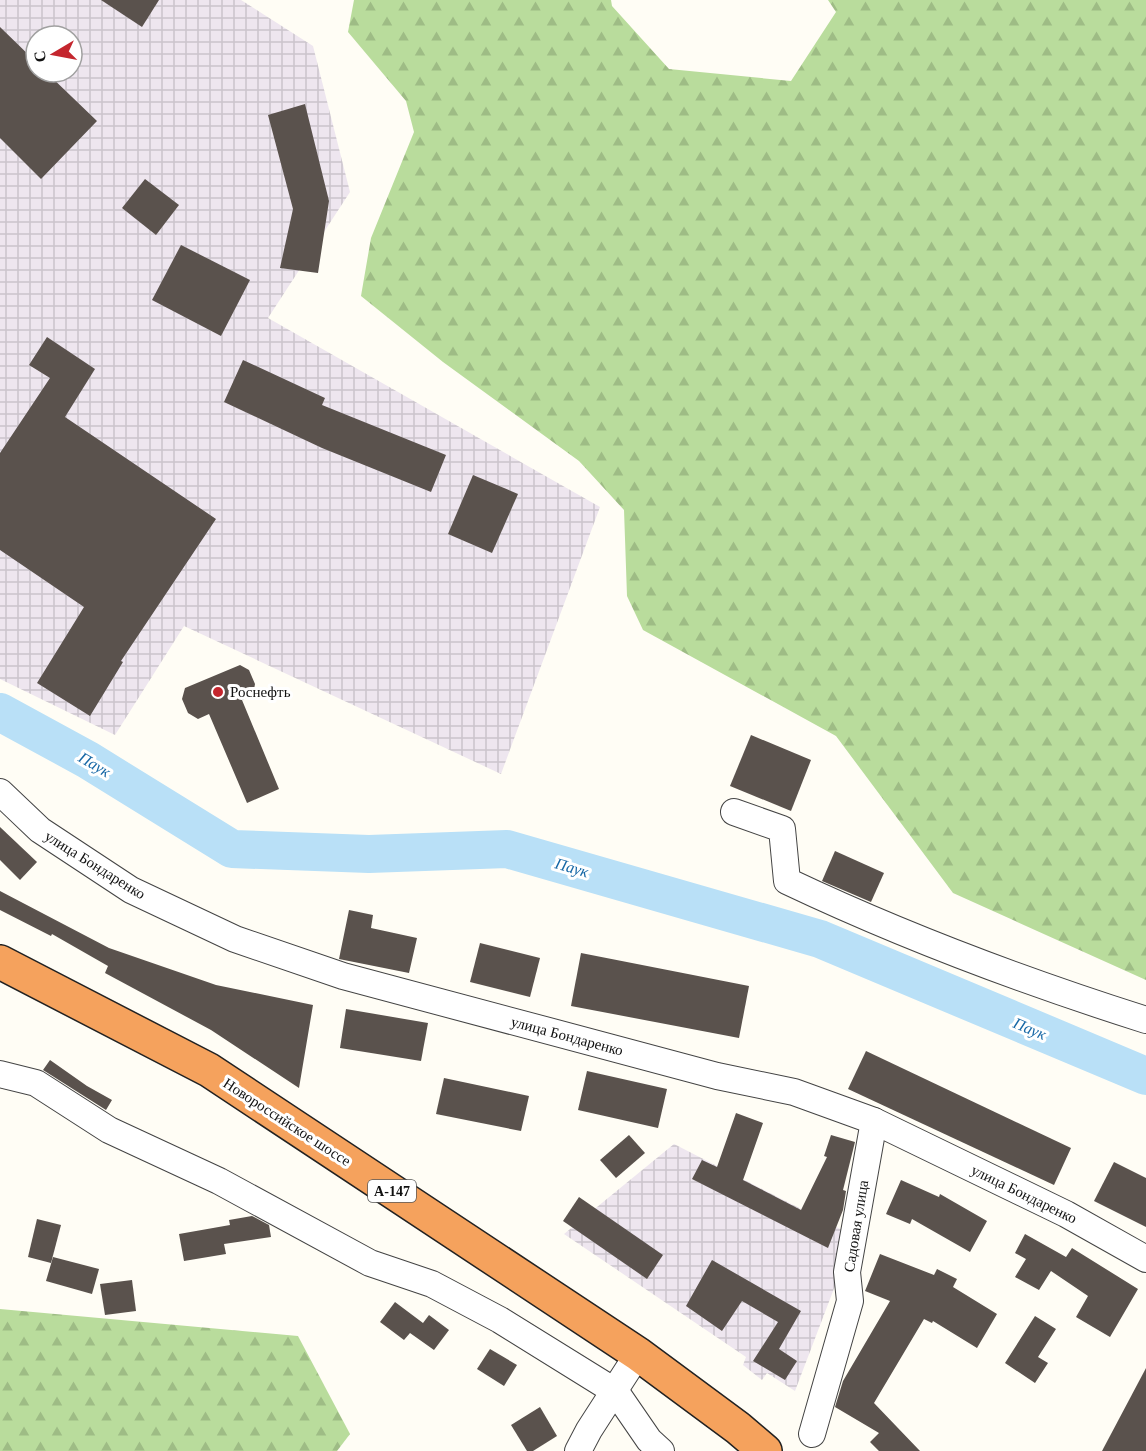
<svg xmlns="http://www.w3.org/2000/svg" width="1146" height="1451" viewBox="0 0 1146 1451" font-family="Georgia,serif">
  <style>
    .industrial { fill: url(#industrial-grid); fill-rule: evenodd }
    .forest { fill: url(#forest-firs) }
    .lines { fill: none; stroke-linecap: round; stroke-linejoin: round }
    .river { stroke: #b9e0f7; stroke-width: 38 }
    .building { fill: #5a524d }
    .street-casing { stroke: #444; stroke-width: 28 }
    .highway-casing { stroke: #222; stroke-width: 36 }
    .street { stroke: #fff; stroke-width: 26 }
    .highway { stroke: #f5a25d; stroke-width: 33 }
    .poi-dot { fill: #c4262e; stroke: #fff; stroke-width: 2 }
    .labels { text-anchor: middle; stroke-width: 6; stroke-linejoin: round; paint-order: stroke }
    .shield { fill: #fff; stroke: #585858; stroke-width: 1.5 }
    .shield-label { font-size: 14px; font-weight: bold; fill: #111 }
    .poi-label { font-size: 15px; fill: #111; stroke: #fff; text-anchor: start }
    .street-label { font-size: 15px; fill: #111; stroke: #fff }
    .water-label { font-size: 16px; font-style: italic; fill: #1768a6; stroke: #fff }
  </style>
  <defs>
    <pattern id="industrial-grid" width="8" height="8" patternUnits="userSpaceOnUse" patternTransform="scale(1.5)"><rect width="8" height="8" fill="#eee6ef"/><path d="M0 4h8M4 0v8" fill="none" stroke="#cbc4cc"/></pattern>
    <pattern id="forest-firs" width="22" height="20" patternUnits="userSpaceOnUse" patternTransform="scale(1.5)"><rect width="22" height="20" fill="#b9dc9c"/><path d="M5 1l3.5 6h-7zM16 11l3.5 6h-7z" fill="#9ebc85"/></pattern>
  </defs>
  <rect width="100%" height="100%" fill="#fffdf5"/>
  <g class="industrial">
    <path d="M0 0H241L313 46 350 192 268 318 600 507 501 774 184 626 115 735 0 679ZM36 36H72V72H36Z"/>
    <path d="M674 1144 854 1236 795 1391 767 1373 762 1380 743 1365 746 1357 564 1234Z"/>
  </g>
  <g class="forest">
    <path d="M354 0H611L612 6 669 69 791 81 836 12 828 0H1146V980L953 893 836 736 643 630 627 596 624 510 579 461 443 362 361 296 371 238 414 132 406 101 348 32Z"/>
    <path d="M0 1309 298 1336 350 1434 337 1451H0Z"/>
  </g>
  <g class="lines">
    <path class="river" d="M0 712 88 760 232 849 369 854 507 849 820 939 1146 1076"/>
  </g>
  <g class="building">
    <path d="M101 0H159L142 27Z"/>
    <path d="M0 27 36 62V72H46L97 121 41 179 0 138Z"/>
    <path d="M305 104 329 201 318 273 280 268 293 209 268 115Z"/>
    <path d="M145 179 179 205 156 235 122 208Z"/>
    <path d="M181 245 250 280 221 336 152 300Z"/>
    <path d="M47 337 95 369 65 417 216 519 121 661 123 662 90 716 37 683 84 607 0 550V453L50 378 29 365Z"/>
    <path d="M243 360 325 398 322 405 446 455 431 492 322 448 224 402Z"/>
    <path d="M473 475 518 494 492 553 448 534Z"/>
    <path d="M240 665 249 670 255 684 253 695 242 700 279 789 247 803 209 714 198 719 188 713 182 699 185 688Z"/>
    <path d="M751 735 811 760 791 811 730 786Z"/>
    <path d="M0 827 37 862 20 880 0 860Z"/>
    <path d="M835 851 884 873 871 902 822 881Z"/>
    <path d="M0 891 109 948 216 985 313 1005 299 1088 211 1030 105 973 108 966 52 934 51 936 0 910Z"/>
    <path d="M349 910 373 915 371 928 417 938 409 973 339 959Z"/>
    <path d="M480 943 540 958 530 997 470 982Z"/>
    <path d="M581 953 749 986 739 1038 571 1006Z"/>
    <path d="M346 1009 428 1023 421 1061 340 1048Z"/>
    <path d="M866 1051 1071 1148 1054 1185 848 1089Z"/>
    <path d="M50 1060 87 1086 112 1100 106 1110 43 1070Z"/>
    <path d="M587 1071 667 1089 658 1128 578 1110Z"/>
    <path d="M444 1078 529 1096 521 1131 436 1114Z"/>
    <path d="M736 1113 763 1123 743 1180 801 1210 827 1157 824 1156 831 1135 855 1142 843 1190 846 1191 843 1210 828 1248 692 1179 702 1160 717 1167Z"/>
    <path d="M629 1135 645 1153 616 1178 600 1160Z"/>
    <path d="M1114 1162 1146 1178V1227L1094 1201Z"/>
    <path d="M901 1180 939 1197 940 1194 987 1221 970 1252 912 1219 910 1224 886 1214Z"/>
    <path d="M579 1197 663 1255 647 1279 563 1221Z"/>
    <path d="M252 1216 269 1225 271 1237 224 1244 226 1254 184 1261 179 1234 230 1225 229 1220Z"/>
    <path d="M37 1219 61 1225 51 1263 28 1257Z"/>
    <path d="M1025 1234 1066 1257 1072 1248 1138 1289 1110 1337 1076 1317 1088 1296 1051 1271 1039 1290 1015 1277 1026 1259 1015 1253Z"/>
    <path d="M880 1254 934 1275 937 1269 957 1279 953 1287 997 1314 977 1348 933 1321 932 1323 924 1319 874 1403 920 1451H879L870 1442 879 1433 835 1407 843 1381 890 1301 865 1291Z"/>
    <path d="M53 1257 99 1269 92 1294 46 1281Z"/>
    <path d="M712 1260 801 1311 779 1349 797 1361 785 1380 753 1361 778 1322 742 1301 722 1331 686 1306Z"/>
    <path d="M132 1280 136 1311 105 1315 100 1284Z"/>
    <path d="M395 1302 423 1323 429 1315 449 1330 434 1350 410 1333 404 1340 380 1322Z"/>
    <path d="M1035 1316 1056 1329 1038 1357 1048 1363 1035 1383 1005 1363Z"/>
    <path d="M490 1349 517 1365 504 1386 477 1369Z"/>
    <path d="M1146 1368V1451H1102Z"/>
    <path d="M540 1407 557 1436 533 1451H527L511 1425Z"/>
  </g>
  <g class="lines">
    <defs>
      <g id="street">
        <path d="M0 792 40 830 131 890 235 939 343 976 717 1076 794 1092 874 1121 1066 1214 1146 1259"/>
        <path d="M734 812 782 829 787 881C903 936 1023 981 1146 1020"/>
        <path d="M0 1074 36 1083 109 1130 219 1181 370 1263 432 1284 500 1320 616 1392 649 1440 661 1451"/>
        <path d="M812 1434 850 1301 847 1272 874 1121"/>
        <path d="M578 1451 589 1430 638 1354"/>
      </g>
      <path id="highway" d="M0 962 209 1070 638 1354 738 1428 765 1451"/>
    </defs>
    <use href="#street" class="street-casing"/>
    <use href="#highway" class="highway-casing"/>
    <use href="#street" class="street"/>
    <use href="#highway" class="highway"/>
  </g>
  <circle class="poi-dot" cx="218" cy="692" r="6"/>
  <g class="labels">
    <rect class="shield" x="368" y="1180" width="48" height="22" rx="4.5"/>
    <g class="shield-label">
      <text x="392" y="1196">А-147</text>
    </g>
    <g class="poi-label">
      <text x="230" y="697">Роснефть</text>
    </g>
    <g class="street-label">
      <text transform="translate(95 865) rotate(32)" y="5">улица Бондаренко</text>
      <text transform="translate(567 1036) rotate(15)" y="5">улица Бондаренко</text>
      <text transform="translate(287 1122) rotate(33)" y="5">Новороссийское шоссе</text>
      <text transform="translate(1024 1194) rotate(26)" y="5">улица Бондаренко</text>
      <text transform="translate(856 1226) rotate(-81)" y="5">Садовая улица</text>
    </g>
    <g class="water-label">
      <text transform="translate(95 764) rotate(31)" y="6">Паук</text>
      <text transform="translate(572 867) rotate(16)" y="6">Паук</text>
      <text transform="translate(1030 1028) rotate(23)" y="6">Паук</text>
    </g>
  </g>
  <g transform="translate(54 54) rotate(260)"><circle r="28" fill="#ffffff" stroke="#a0a0a0" stroke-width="1.5"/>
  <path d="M0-4.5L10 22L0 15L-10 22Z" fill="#c4262e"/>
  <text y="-9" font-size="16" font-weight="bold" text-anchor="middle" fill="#111111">С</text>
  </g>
</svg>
